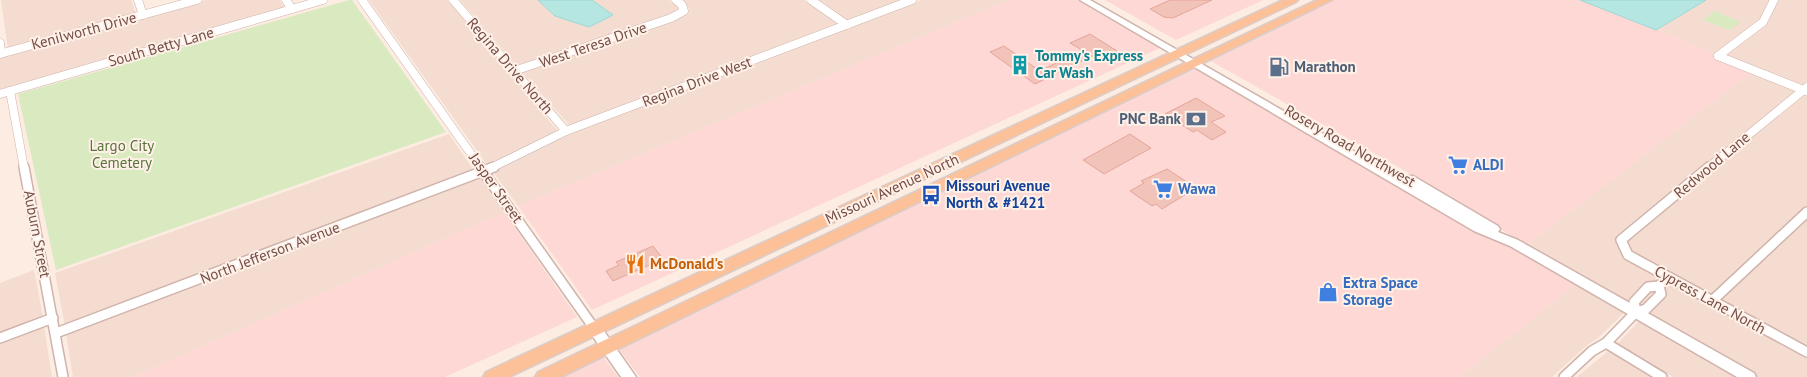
<svg xmlns="http://www.w3.org/2000/svg" width="1807" height="377" viewBox="0 0 1807 377" font-family="'PT Sans',sans-serif">
  <style>
    .residential { fill: #f4dcd0 }
    .commercial { fill: #fdd8d5 }
    .green { fill: #daeac0 }
    .water { fill: #b6e6e2; stroke: #9cd8d4 }
    .building { fill: #f2c3b9; stroke: #e5a599 }
    .lines { fill: none; stroke-linecap: round; stroke-linejoin: round }
    .minor-far1-casing { stroke: #d0b3ab; stroke-width: 9 }
    .minor-casing { stroke: #d0b3ab; stroke-width: 12 }
    .tertiary-casing { stroke: #d0b3ab; stroke-width: 3 }
    .primary-casing { stroke: #d8cdcc; stroke-width: 3 }
    .minor-far1 { stroke: #fff; stroke-width: 8 }
    .minor { stroke: #fff; stroke-width: 9 }
    .tertiary { fill: #fff; fill-rule: evenodd }
    .primary { fill: #fcc199; fill-rule: evenodd }
    .labels { text-anchor: middle; stroke-width: 4; stroke-linejoin: round; paint-order: stroke }
    .street-label { font-size: 15px; fill: #744e48; stroke: #fff1e8 }
    .culture-label { font-size: 15px; font-weight: bold; fill: #0d838f; stroke: #fff1e8; text-anchor: start }
    .service-label { font-size: 15px; font-weight: bold; fill: #4e5e75; stroke: #fff1e8; text-anchor: start }
    .park-label { font-size: 15px; fill: #5a743d; stroke: #fff1e8 }
    .shop-label { font-size: 15px; font-weight: bold; fill: #366cbe; stroke: #fff1e8; text-anchor: start }
    .transit-label { font-size: 15px; font-weight: bold; fill: #164399; stroke: #fff1e8; text-anchor: start }
    .food-label { font-size: 15px; font-weight: bold; fill: #c56008; stroke: #fff1e8; text-anchor: start }
  </style>
  <rect width="100%" height="100%" fill="#fcece1"/>
  <g class="residential">
    <path d="M1 0H131L136 14 8 49Z"/>
    <path d="M206 0H280L285 9 0 92V56Z"/>
    <path d="M369 0H447L558 131 488 166Z"/>
    <path d="M460 0H538L555 16 613 15 592 0H669L677 7 679 11 669 16 518 67Z"/>
    <path d="M683 0H804L839 25 570 126 522 72 678 19 690 10Z"/>
    <path d="M818 0H904L849 21Z"/>
    <path d="M921 0H1008L518 206 493 172 569 134Z"/>
    <path d="M1706 0H1807V377H1759L1528 244 1754 71 1658 29Z"/>
    <path d="M449 134 475 172 65 326 55 273Z"/>
    <path d="M480 178 504 212 133 377H73L66 334Z"/>
    <path d="M34 270 43 317 0 333V283Z"/>
    <path d="M1576 284 1625 312 1598 338 1585 347 1552 377H1460Z"/>
    <path d="M1640 320 1738 377H1673L1617 344Z"/>
    <path d="M44 326 52 377H0V342Z"/>
    <path d="M1608 351 1651 377H1577Z"/>
  </g>
  <g class="commercial">
    <path d="M1008 0H1077L1160 48 592 310 518 206Z"/>
    <path d="M1105 0H1263L1176 40Z"/>
    <path d="M1334 0H1580L1658 29 1754 71 1528 244 1584 277 1517 240 1462 203 1209 60Z"/>
    <path d="M1194 68 1474 231 1510 246 1576 284 1460 377H640L618 348Z"/>
    <path d="M504 212 577 317 445 377H133Z"/>
    <path d="M602 355 618 377H557Z"/>
  </g>
  <g class="green">
    <path d="M349 0H352L446 132 56 270 18 94Z"/>
    <path d="M1715 11 1741 22 1729 30 1703 20Z"/>
  </g>
  <g class="water">
    <path d="M538 0H592L613 15 589 27 555 16Z"/>
    <path d="M1580 0H1706L1656 30Z"/>
  </g>
  <g class="building">
    <path d="M1170 0H1212L1173 18 1164 17 1150 9Z"/>
    <path d="M1090 34 1117 51 1097 60 1092 56 1035 84 990 52 1004 46 1040 71 1082 50 1070 43Z"/>
    <path d="M1196 98 1225 116 1211 122 1226 132 1212 140 1197 130 1193 132 1165 114Z"/>
    <path d="M1130 134 1151 148 1104 174 1083 160Z"/>
    <path d="M1167 169 1196 188 1162 209 1156 204 1152 206 1130 191 1144 183 1141 181Z"/>
    <path d="M653 246 663 259 613 281 606 271 619 265 616 262Z"/>
  </g>
  <g class="lines">
    <defs>
      <g id="minor-far1">
        <path d="M138 0 143 15"/>
        <path d="M286 0 292 9"/>
        <path d="M362 0 481 168"/>
        <path d="M453 0 566 131"/>
        <path d="M811 0 847 25"/>
        <path d="M0 43 1 53"/>
        <path d="M0 54 197 0"/>
        <path d="M1718 56 1806 91"/>
        <path d="M1718 56 1763 22 1774 0"/>
        <path d="M514 71 671 18 684 11 682 5 676 0"/>
        <path d="M10 91 24 168"/>
        <path d="M0 94 323 0"/>
        <path d="M491 168 566 131 912 0"/>
        <path d="M1708 168 1807 87"/>
      </g>
      <g id="minor">
        <path d="M24 167 63 377"/>
        <path d="M480 167 594 328"/>
        <path d="M1709 167 1621 240 1628 255 1807 352"/>
        <path d="M1713 300 1807 212"/>
        <path d="M1636 312 1634 302 1648 287 1659 286 1663 282"/>
        <path d="M56 333 494 167"/>
        <path d="M0 338 53 318"/>
        <path d="M1606 343 1662 377"/>
        <path d="M1564 377 1592 351 1606 343 1636 312 1646 309 1661 294 1659 286"/>
      </g>
      <g id="tertiary">
        <path d="M1080 0H1090L1404 180 1405 176H1413L1498 226 1500 229 1498 232 1518 240 1754 373 1756 377H1737L1510 246 1474 231Z"/>
        <path d="M594 323 599 324 636 377H621L587 328 589 324Z"/>
      </g>
      <g id="primary">
        <path d="M1283 0H1298L1296 2 509 377H483L486 372Z"/>
        <path d="M1317 0H1332L561 377H535L538 372Z"/>
      </g>
    </defs>
    <use href="#minor-far1" class="minor-far1-casing"/>
    <use href="#minor" class="minor-casing"/>
    <use href="#tertiary" class="tertiary-casing"/>
    <use href="#primary" class="primary-casing"/>
    <use href="#minor-far1" class="minor-far1"/>
    <use href="#minor" class="minor"/>
    <use href="#tertiary" class="tertiary"/>
    <use href="#primary" class="primary"/>
  </g>
  <defs>
    <symbol id="building-bare" viewBox="-9 -9 18 18"><path d="M-4-6H4V6H1V3H-1V6H-4ZM-2.5-4.3h1.7v1.8h-1.7ZM.8-4.3h1.7v1.8H.8ZM-2.5-1h1.7V.8h-1.7ZM.8-1h1.7V.8H.8Z" fill="#0f9aa8" stroke="#fff1e8" stroke-width="2.5" paint-order="stroke"/></symbol>
    <symbol id="fuel-bare" viewBox="-9 -9 18 18"><path d="M-5.5-6h7V0h2V4h1.3V-2.5L3-4.5l.8-.8L6-3V5H2.5V1h-1V6h-7ZM-4.2-4.7v3.2H.2V-4.7Z" fill="#5c6f8a" stroke="#fff1e8" stroke-width="2.5" paint-order="stroke"/></symbol>
    <symbol id="bank-bare" viewBox="-9 -9 18 18"><path d="M-6-4H6V4H-6ZM0-2.3a2.3 2.3 0 1 0 0 4.6a2.3 2.3 0 1 0 0-4.6Z" fill="#5c6f8a" stroke="#fff1e8" stroke-width="2.5" paint-order="stroke"/></symbol>
    <symbol id="supermarket-bare" viewBox="-9 -9 18 18"><path d="M-6-5.5h2.5l.6 2H6L4.5 2H-2.5L-4.4-4H-6ZM-1.5 3.2a1.3 1.3 0 1 0 .1 0ZM3 3.2a1.3 1.3 0 1 0 .1 0Z" fill="#3f7fe0" stroke="#fff1e8" stroke-width="2.5" paint-order="stroke"/></symbol>
    <symbol id="bus-bare" viewBox="-9 -9 18 18"><path d="M-5-6H5V4H4V6H2V4H-2V6H-4V4H-5ZM-3.5-4V0h7V-4ZM-3.5 1.2v1.5H-2V1.2ZM2 1.2v1.5H3.5V1.2Z" fill="#1a4fb4" stroke="#fff1e8" stroke-width="2.5" paint-order="stroke"/></symbol>
    <symbol id="restaurant-bare" viewBox="-9 -9 18 18"><path d="M-5-6h1v4h1v-4h1v4h1v-4h1v5L-1.5 .5V6h-2V.5L-5-1ZM5-6V6H3V1.5H1.5Q1.5-4 5-6Z" fill="#e8710a" stroke="#fff1e8" stroke-width="2.5" paint-order="stroke"/></symbol>
    <symbol id="shop-bare" viewBox="-9 -9 18 18"><path d="M-5-2.5h2.3a2.7 3.5 0 0 1 5.4 0H5L5.5 6h-11ZM-1.5-2.5h3a1.5 2.3 0 0 0-3 0Z" fill="#3f7fe0" stroke="#fff1e8" stroke-width="2.5" paint-order="stroke"/></symbol>
  </defs>
  <g fill-rule="evenodd">
    <use href="#building-bare" x="1006" y="51" width="28" height="28"/>
    <use href="#fuel-bare" x="1265" y="53" width="28" height="28"/>
    <use href="#bank-bare" x="1182" y="105" width="28" height="28"/>
    <use href="#supermarket-bare" x="1444" y="151" width="28" height="28"/>
    <use href="#supermarket-bare" x="1149" y="175" width="28" height="28"/>
    <use href="#bus-bare" x="917" y="181" width="28" height="28"/>
    <use href="#restaurant-bare" x="621" y="250" width="28" height="28"/>
    <use href="#shop-bare" x="1314" y="278" width="28" height="28"/>
  </g>
  <g class="labels">
    <g class="street-label">
      <text transform="translate(84 31) rotate(-15)" y="5">Kenilworth Drive</text>
      <text transform="translate(593 45) rotate(-19)" y="5">West Teresa Drive</text>
      <text transform="translate(161 47) rotate(-16)" y="5">South Betty Lane</text>
      <text transform="translate(510 66) rotate(49)" y="5">Regina Drive North</text>
      <text transform="translate(697 82) rotate(-21)" y="5">Regina Drive West</text>
      <text transform="translate(1350 146) rotate(30)" y="5">Rosery Road Northwest</text>
      <text transform="translate(1712 165) rotate(-40)" y="5">Redwood Lane</text>
      <text transform="translate(496 188) rotate(55)" y="5">Jasper Street</text>
      <text transform="translate(892 189) rotate(-25)" y="5">Missouri Avenue North</text>
      <text transform="translate(37 234) rotate(79)" y="5">Auburn Street</text>
      <text transform="translate(270 253) rotate(-21)" y="5">North Jefferson Avenue</text>
      <text transform="translate(1710 300) rotate(29)" y="5">Cypress Lane North</text>
    </g>
    <g class="culture-label">
      <text x="1035" y="61">Tommy's Express<tspan x="1035" dy="17">Car Wash</tspan></text>
    </g>
    <g class="service-label">
      <text x="1294" y="72">Marathon</text>
      <text x="1181" y="124" text-anchor="end">PNC Bank</text>
    </g>
    <g class="park-label">
      <text x="122" y="151">Largo City<tspan x="122" dy="17">Cemetery</tspan></text>
    </g>
    <g class="shop-label">
      <text x="1473" y="170">ALDI</text>
      <text x="1178" y="194">Wawa</text>
      <text x="1343" y="288">Extra Space<tspan x="1343" dy="17">Storage</tspan></text>
    </g>
    <g class="transit-label">
      <text x="946" y="191">Missouri Avenue<tspan x="946" dy="17">North &amp; #1421</tspan></text>
    </g>
    <g class="food-label">
      <text x="650" y="269">McDonald's</text>
    </g>
  </g>
</svg>
